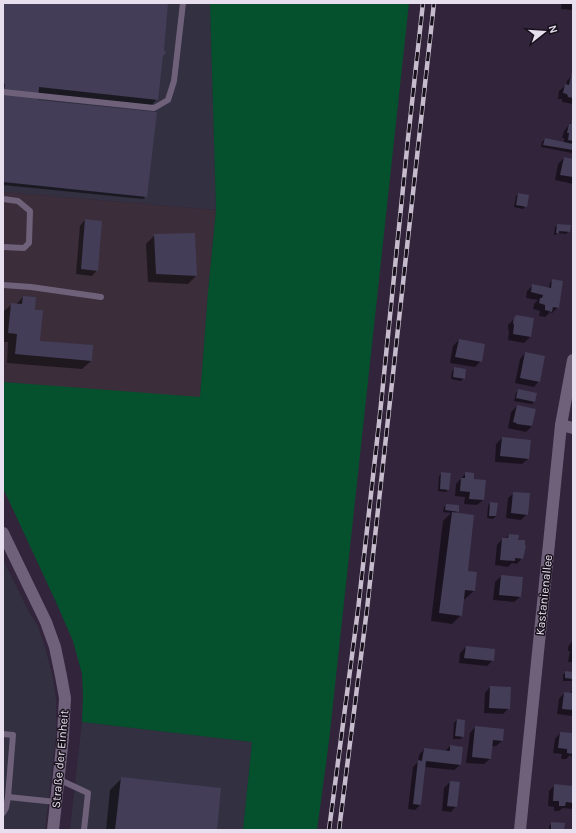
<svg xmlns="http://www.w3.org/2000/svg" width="576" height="833" viewBox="0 0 576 833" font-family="Karla,sans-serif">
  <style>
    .commercial { fill: #323041 }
    .industrial { fill: #3b2d3a }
    .green { fill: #06512d }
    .shadow { fill: #0007 }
    .building { fill: #433d57 }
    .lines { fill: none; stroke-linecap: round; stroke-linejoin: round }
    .service { stroke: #70617b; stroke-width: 6 }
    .minor { stroke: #70617b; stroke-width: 12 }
    .tertiary { stroke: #70617b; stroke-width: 12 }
    .rail-casing { stroke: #c6bccd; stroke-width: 4.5 }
    .rail { stroke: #17111b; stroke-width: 3; stroke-dasharray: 9; stroke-linecap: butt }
    .labels { text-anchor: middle; stroke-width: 3; stroke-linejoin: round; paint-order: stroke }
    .street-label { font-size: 12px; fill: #e8dfee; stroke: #17111b }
  </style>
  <rect width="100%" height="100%" fill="#32243b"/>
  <g class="commercial">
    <path d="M3 3H210L216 210 3 192Z"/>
    <path d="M3 560 30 614 38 626 46 651 53 678 56 699V735L45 830H3Z"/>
    <path d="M82 722 252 742 243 830H70Z"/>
  </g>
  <path class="industrial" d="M3 192 216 210 208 292 200 398 3 382Z"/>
  <path class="green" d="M210 3H409L329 741 317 830H243L252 742 82 722 83 696 82 674 73 641 56 602 3 488V382L200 397 208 292 216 210Z"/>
  <g class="shadow">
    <path d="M3 3H167L157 99 149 108 37 96V101L146 196 143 199 3 185Z"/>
    <path d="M562 3H573V10L561 9Z"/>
    <path d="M572 75H573V104L562 102V99H558L559 91 566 85 567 81Z"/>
    <path d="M572 121H573V151L572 153 541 147 542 142 545 139 564 143V138H562L564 131Z"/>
    <path d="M564 158 573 160V184L555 180 558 164Z"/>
    <path d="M518 194 526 206 523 209 514 207 516 196Z"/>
    <path d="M85 220 97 270 92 276 76 274 80 226Z"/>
    <path d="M558 225 569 231 566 234 558 233 555 235H554L555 227Z"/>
    <path d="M155 235 196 276 188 284 148 282 146 244Z"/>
    <path d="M553 280 558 307 552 313 550 312 545 317 539 316 540 311 533 309 534 304 538 300 526 298 527 291 533 285 549 288 550 283Z"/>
    <path d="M23 297 34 311 39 342 91 361 82 369 7 363 8 342H3V312L12 304H16Z"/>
    <path d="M517 316 533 319 530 337 524 343 508 340 509 331 508 329V325Z"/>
    <path d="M459 340 481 361 475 367 450 363 453 346Z"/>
    <path d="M525 353 539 381 534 387 515 383 520 359Z"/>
    <path d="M455 368 464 378 461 381 451 379 452 371Z"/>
    <path d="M518 391 534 402 532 404 514 401 516 393Z"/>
    <path d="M517 406 532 426 526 432 517 430H516L508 428 511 412Z"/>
    <path d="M502 438 528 459 522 464 495 462 496 444Z"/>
    <path d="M442 473 448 489 446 492 438 491 439 476Z"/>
    <path d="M466 473 473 480 483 500 477 505 464 504 465 497 455 496 456 484Z"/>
    <path d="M514 493 527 514 521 520 506 518 508 498Z"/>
    <path d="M490 503 496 504V516L493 519 487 518 488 506Z"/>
    <path d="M447 505 458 511 456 513 467 572 474 591 465 599H463L461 615 452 624 431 621 443 521 451 513 443 512 444 507Z"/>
    <path d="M509 535 517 540 522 558 517 564 512 563 508 567 495 565 497 545 502 539H505Z"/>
    <path d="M501 576 520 597 514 602 493 600 495 582Z"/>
    <path d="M573 640V662H568L570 651H568V647Z"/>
    <path d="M466 647 493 660 487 666 459 663 460 653Z"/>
    <path d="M566 672 573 673V681H563V675Z"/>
    <path d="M490 687 509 708 503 714 484 713 485 693Z"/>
    <path d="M573 690V715L572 716 557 714 559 699 564 693 569 694Z"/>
    <path d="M457 720 463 737 460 739H453L454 723Z"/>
    <path d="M475 727 502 741 496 746H492L490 759 484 764 466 763 470 733Z"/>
    <path d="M560 733 573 734V757L570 756 571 754 566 759H561L562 754 553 753 555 739Z"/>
    <path d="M450 746 460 765 454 770 425 767 420 805 415 810 408 809 413 767 418 762 419 755 424 749 445 751Z"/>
    <path d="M121 779 216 830H106L110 790Z"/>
    <path d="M450 782 456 806 451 812 442 811 444 788Z"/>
    <path d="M555 785 573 787V809L563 808 559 811H554V807L548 806 549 791Z"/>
    <path d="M552 823 563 830H549V826Z"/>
  </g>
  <g class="building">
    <path d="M3 3H168L164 50 166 53 163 56 158 100 39 87 38 100 157 112 147 197 3 182V96L5 84H3Z"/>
    <path d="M572 72H573V98L568 97 567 94 563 93 565 84 569 85Z"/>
    <path d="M572 118H573V141L568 140 569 133H567L569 124H571Z"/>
    <path d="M545 138 573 144V150L543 145Z"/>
    <path d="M564 157 573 159V177L560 175Z"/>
    <path d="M518 193 529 195 527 207 516 205Z"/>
    <path d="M85 219 102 221 98 271 81 269Z"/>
    <path d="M557 224 571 225 570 232 559 231V233H556Z"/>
    <path d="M195 233 197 276 156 274 154 234Z"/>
    <path d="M552 279 563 281 559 308 553 307 552 312 545 310V305L539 303 540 298H542L543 295 531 292 532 284 551 288Z"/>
    <path d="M23 296 36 297 35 310H43L40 341 93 345 92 361 15 354 17 334 8 333 11 303 22 304Z"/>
    <path d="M516 315 534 318 531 337 513 334 514 325 513 323 514 318 516 316Z"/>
    <path d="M459 339 485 344 482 362 455 357Z"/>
    <path d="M525 352 545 356 540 382 520 378Z"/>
    <path d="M454 367 466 369 465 379 453 377Z"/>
    <path d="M518 389 537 393 535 402 516 398Z"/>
    <path d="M517 405 536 409 532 426 517 424 516 423 513 422Z"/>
    <path d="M502 437 531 440 529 459 500 456Z"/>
    <path d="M441 472 451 473 449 490 440 489Z"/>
    <path d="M465 472 474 473V479L486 480 484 500 469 499 470 492 460 491 461 478H465Z"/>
    <path d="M513 492 530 493 528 515 511 513Z"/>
    <path d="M490 502 498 503 496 516H489Z"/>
    <path d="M446 504 459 505V512L445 510Z"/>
    <path d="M452 512 474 515 468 571 477 572 475 591 465 590 462 616 439 613Z"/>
    <path d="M509 534 519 535 518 540H525V546H526L523 559 515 558V561L500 560 502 538H508Z"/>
    <path d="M501 575 523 577 521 597 499 595Z"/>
    <path d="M466 646 495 649 494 661 464 658Z"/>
    <path d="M565 671 573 672V679L565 678Z"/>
    <path d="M490 686 511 687 510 709 489 708Z"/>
    <path d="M564 692 573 693V710L562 709Z"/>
    <path d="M457 719 465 720 464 737 455 736Z"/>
    <path d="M475 726 504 729 503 741 493 740 491 759 472 757Z"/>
    <path d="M560 732 573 733V754L567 753V749L558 748Z"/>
    <path d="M450 745 463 747 461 765 426 761 421 805 413 804 418 760 422 761 424 748 450 751Z"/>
    <path d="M121 777 221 788 217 830H115Z"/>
    <path d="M450 781 460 782 457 807 447 806Z"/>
    <path d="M554 784 573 786V803L566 802 565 806H559V801H553Z"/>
    <path d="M551 822 565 823 564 830H551Z"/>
  </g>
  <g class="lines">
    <g class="service">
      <path d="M3 92 154 108 168 100 174 81 183 3"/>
      <path d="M3 199 18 201 30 211 29 243 24 248 3 247"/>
      <path d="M3 285 31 287 101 297"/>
      <path d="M3 734 13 735 8 797 6 808 3 813"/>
      <path d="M58 779 88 793 84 830"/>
      <path d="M8 797 56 802"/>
    </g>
    <g class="minor">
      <path d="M561 425 573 428"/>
      <path d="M520 830 561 425 573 360"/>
    </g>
    <path class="tertiary" d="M3 533 46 622 55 647 61 676 65 698 64 716 63 737 53 830"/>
    <defs>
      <g id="rail">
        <path d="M329 830 358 610 380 414 408 139 423 3"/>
        <path d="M339 830 367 609 434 3"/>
      </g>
    </defs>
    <use href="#rail" class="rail-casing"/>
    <use href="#rail" class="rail"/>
  </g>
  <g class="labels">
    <g class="street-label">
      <text transform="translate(544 595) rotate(-84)" y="4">Kastanienallee</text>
      <text transform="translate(60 759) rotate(-85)" y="4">Straße der Einheit</text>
    </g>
  </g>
  <rect width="576" height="833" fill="none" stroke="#e8dfee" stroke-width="8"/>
  <g transform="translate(544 32) rotate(73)" stroke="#17111b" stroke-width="3" paint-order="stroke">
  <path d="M0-3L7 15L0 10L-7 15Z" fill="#e8dfee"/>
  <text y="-6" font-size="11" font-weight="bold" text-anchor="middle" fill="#e8dfee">N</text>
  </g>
</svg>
